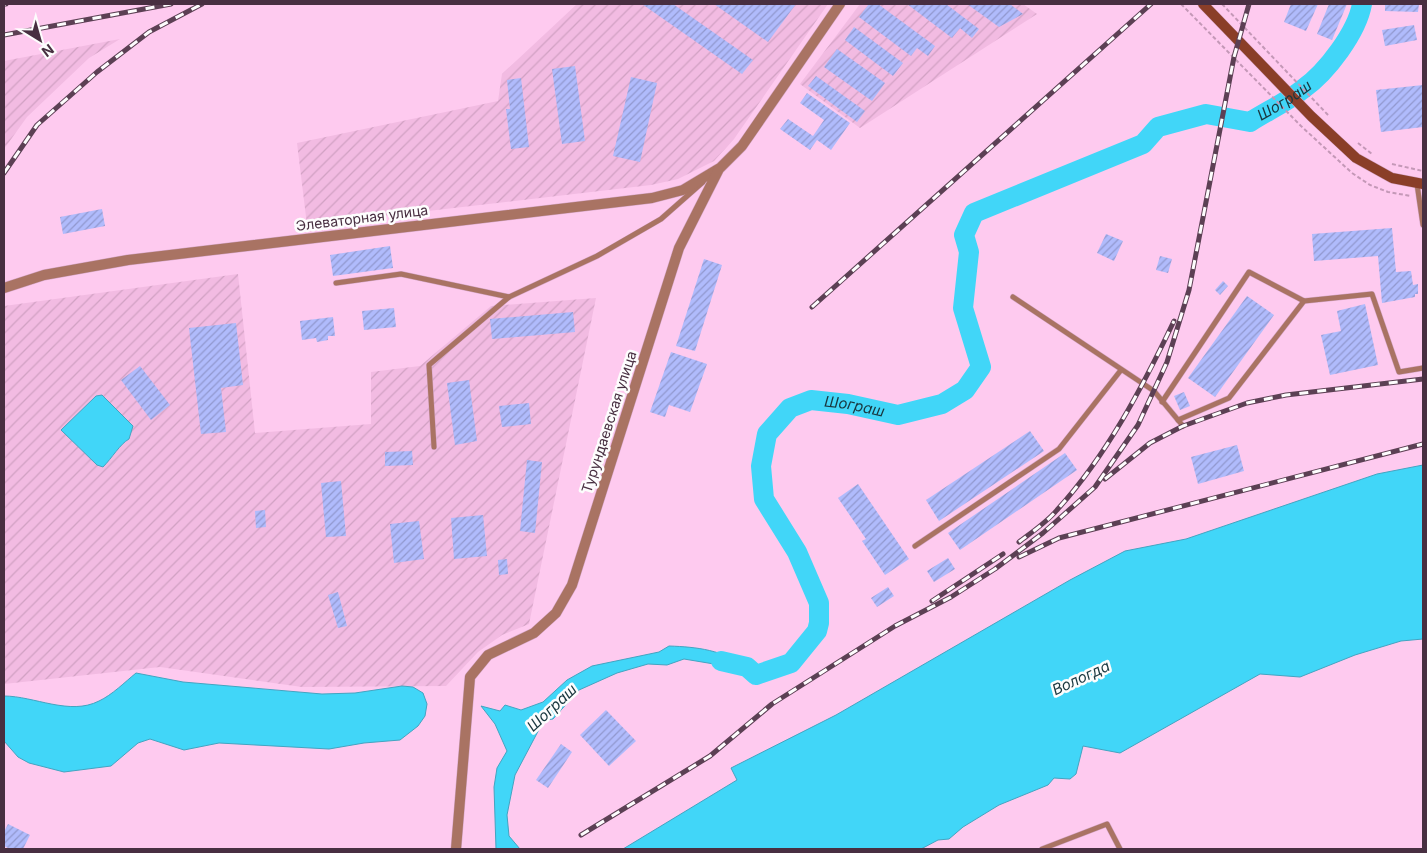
<svg xmlns="http://www.w3.org/2000/svg" width="1427" height="853" viewBox="0 0 1427 853" font-family="Inter,sans-serif">
  <style>
    .industrial { fill: url(#industrial-furrows) }
    .water { fill: #41d6f8; stroke: #43a4c1 }
    .lines { fill: none; stroke-linecap: round; stroke-linejoin: round }
    .river { stroke: #41d6f8; stroke-width: 20 }
    .building { fill: url(#building-hatch) }
    .lane-casing { stroke: #d6a8c9; stroke-width: 6 }
    .street-casing { stroke: #d6a8c9; stroke-width: 11 }
    .secondary-casing { stroke: #d6a8c9; stroke-width: 11 }
    .path { stroke: #c498b7; stroke-width: 2; stroke-dasharray: 4 2.5; stroke-linecap: butt }
    .lane { stroke: #a97363; stroke-width: 5 }
    .street { stroke: #a97363; stroke-width: 10 }
    .secondary { stroke: #8a3e28; stroke-width: 10 }
    .rail-casing { stroke: #5c4054; stroke-width: 5 }
    .rail { stroke: #fdfdfd; stroke-width: 3; stroke-dasharray: 9; stroke-linecap: butt }
    .labels { text-anchor: middle; stroke-width: 5; stroke-linejoin: round; paint-order: stroke }
    .street-label { font-size: 14px; fill: #482f41; stroke: #fdfdfd }
    .water-label { font-size: 15px; font-style: italic; fill: #19373f; stroke: #fdfdfd }
  </style>
  <defs>
    <pattern id="industrial-furrows" width="10" height="10" patternUnits="userSpaceOnUse" patternTransform="scale(1.25)"><rect width="10" height="10" fill="#f2bbe2"/><path d="M-1 1l2-2M0 10L10 0M9 11l2-2" fill="none" stroke="#d1a1c3"/></pattern>
    <pattern id="building-hatch" width="6" height="6" patternUnits="userSpaceOnUse" patternTransform="scale(1.25)"><rect width="6" height="6" fill="#b0bbfc"/><path d="M-1 1l2-2M0 6l6-6M5 7l2-2" fill="none" stroke="#9198ce"/></pattern>
  </defs>
  <rect width="100%" height="100%" fill="#fecaef"/>
  <g class="industrial">
    <path d="M577 4H828L734 139 714 161 678 179 651 185 307 225 297 143 498 101 502 74Z"/>
    <path d="M860 4H1023L1037 14 860 128 800 84Z"/>
    <path d="M120 39 89 58 27 117 4 149V61Z"/>
    <path d="M238 274 255 433 371 424V372L420 366 491 306 596 298 529 624 502 635 478 652 446 686 302 687 160 667 4 684V306Z"/>
  </g>
  <g class="water">
    <path d="M102 395 133 426 129 439C120 444 112 458 103 467L97 465 61 430 96 396Z"/>
    <path d="M1423 465V639L1401 641 1355 655 1300 677 1260 674 1120 753 1083 746 1076 774 1070 779 1054 778 1048 785 999 805 963 827 949 839 938 840 921 849H623L737 780 731 768 836 715 1070 580 1125 551 1186 539 1377 474Z"/>
    <path d="M669 646C698 647 722 650 747 667H732L684 659 667 665 648 664 617 673 579 690 553 719 544 720 515 775 507 815 509 836 520 849H496L494 787 497 768 507 751 495 724 481 706 500 711 505 705 521 710 543 702 567 680 592 666 659 652Z"/>
    <path d="M136 673 183 682 322 694 355 693 402 686 413 687 423 693 427 704 425 716 418 726 400 740 364 743 329 749 219 743 184 750 150 739 138 743 111 766 64 772 29 763 18 757 4 741V696C34 696 70 716 99 701 112 695 125 682 136 673Z"/>
  </g>
  <g class="lines">
    <path class="river" id="s1" d="M721 661 747 667 756 675 791 663 817 631 819 623V603L797 552 764 499 761 466 767 434 790 408 811 400 848 404 898 415 942 404 965 390 981 367 963 308 969 252 964 235 974 213 1143 144 1158 127 1206 114 1250 122C1267 111 1287 102 1303 89 1327 72 1357 32 1362 4"/>
  </g>
  <g class="building">
    <path d="M642 4H673L753 60 742 74Z"/>
    <path d="M714 4H796L768 42Z"/>
    <path d="M869 4H878L935 46 928 56 917 48 911 56 859 17Z"/>
    <path d="M907 4H946L979 29 972 38 960 28 952 38Z"/>
    <path d="M967 4H1010L1023 14 999 27Z"/>
    <path d="M1291 4H1318L1306 31 1284 22Z"/>
    <path d="M1329 4H1347L1332 40 1317 34Z"/>
    <path d="M1385 4H1419L1418 12 1385 11Z"/>
    <path d="M1414 25 1417 40 1385 46 1382 30Z"/>
    <path d="M854 27 903 63 893 76 845 40Z"/>
    <path d="M837 49 885 83 872 101 824 67Z"/>
    <path d="M575 66 585 141 562 144 552 69Z"/>
    <path d="M816 76 865 111 857 122 808 86Z"/>
    <path d="M631 77 657 83 640 162 613 156Z"/>
    <path d="M521 78 529 147 511 149 506 109H510L507 80Z"/>
    <path d="M1423 85V127L1381 132 1376 90Z"/>
    <path d="M807 93 850 123 831 150 817 140 810 150 780 129 788 119 813 136 824 120 800 103Z"/>
    <path d="M102 209 105 226 63 234 60 217Z"/>
    <path d="M1392 228 1396 272 1411 271 1413 285 1418 284V294H1415V297L1382 303 1378 256 1314 261 1312 234Z"/>
    <path d="M1106 234 1123 241 1114 261 1097 253Z"/>
    <path d="M390 246 393 268 333 276 330 255Z"/>
    <path d="M1160 256 1172 259 1168 273 1156 270Z"/>
    <path d="M704 259 722 265 695 351 676 346Z"/>
    <path d="M1223 281 1228 286 1220 295 1215 290Z"/>
    <path d="M1247 296 1274 315 1215 397 1188 378Z"/>
    <path d="M1365 304 1378 365 1330 375 1321 335 1341 331 1337 311Z"/>
    <path d="M394 308 396 327 364 330 362 311Z"/>
    <path d="M573 312 575 332 492 339 490 319Z"/>
    <path d="M333 317 335 336H328V340L317 342 316 338 302 340 300 321Z"/>
    <path d="M236 323 243 385 221 388 226 432 201 434 189 328Z"/>
    <path d="M671 352 707 364 690 412 669 405 665 417 650 412Z"/>
    <path d="M140 366 170 405 151 420 121 380Z"/>
    <path d="M469 380 477 441 455 445 447 383Z"/>
    <path d="M1184 392 1190 406 1180 410 1174 396Z"/>
    <path d="M529 403 531 424 502 427 499 406Z"/>
    <path d="M1030 431 1044 451 939 521 926 500Z"/>
    <path d="M1237 445 1244 471 1198 484 1191 457Z"/>
    <path d="M412 451 413 465 385 466V452Z"/>
    <path d="M1065 453 1077 470 960 550 948 533Z"/>
    <path d="M527 460 542 462 535 533 520 531Z"/>
    <path d="M341 481 346 536 326 537 321 483Z"/>
    <path d="M858 484 909 559 885 575 862 541 866 539 838 498Z"/>
    <path d="M265 510 266 527 256 528 255 511Z"/>
    <path d="M483 515 487 556 454 559 451 518Z"/>
    <path d="M419 521 424 559 394 563 390 524Z"/>
    <path d="M948 558 955 569 934 582 927 571Z"/>
    <path d="M507 559 508 574 499 575 498 560Z"/>
    <path d="M888 587 894 596 877 607 871 598Z"/>
    <path d="M338 592 347 626 338 628 328 595Z"/>
    <path d="M606 710 636 741 609 766 580 735Z"/>
    <path d="M561 744 572 752 548 788 536 780Z"/>
    <path d="M8 824 30 835 23 849H10L4 846V832Z"/>
  </g>
  <g class="lines">
    <defs>
      <g id="lane">
        <path d="M1417 184 1423 225"/>
        <path d="M336 283 401 274 509 297"/>
        <path d="M1013 297 1154 391 1183 426"/>
        <path d="M1162 402 1249 272 1304 301"/>
        <path d="M1178 420 1229 398 1304 301 1372 294 1399 372 1423 368"/>
        <path d="M434 447 429 365 509 297 597 256 661 219 703 182"/>
        <path d="M915 546 1059 449 1121 370"/>
        <path d="M1042 849 1107 824 1120 849"/>
      </g>
      <g id="street">
        <path d="M4 288 44 275 128 260 652 198 683 190 718 169"/>
        <path d="M456 849 470 677 488 655 534 633 556 613 572 585 679 248 719 169 742 146 840 4"/>
      </g>
      <path id="secondary" d="M1203 4 1311 116 1356 158 1392 178 1423 184"/>
    </defs>
    <use href="#lane" class="lane-casing"/>
    <use href="#street" class="street-casing"/>
    <use href="#secondary" class="secondary-casing"/>
    <g class="path">
      <path d="M1181 4 1301 126 1352 173 1370 185 1388 192 1411 196"/>
      <path d="M1222 4 1329 116"/>
      <path d="M1358 143 1372 154"/>
      <path d="M1392 164 1423 171"/>
    </g>
    <use href="#lane" class="lane"/>
    <use href="#street" class="street"/>
    <use href="#secondary" class="secondary"/>
    <defs>
      <g id="rail">
        <path d="M4 4H6"/>
        <path d="M4 35 171 4"/>
        <path d="M4 173 37 125 97 72 149 32 202 4"/>
        <path d="M812 307 1151 4"/>
        <path d="M1105 479 1150 443 1183 426 1247 403 1286 395 1423 379"/>
        <path d="M1019 542C1032 532 1047 522 1057 510 1107 455 1142 388 1174 321"/>
        <path d="M1019 557 1059 538 1423 444"/>
        <path d="M932 601 1003 554"/>
        <path d="M581 835 710 756 772 704 895 626 951 597 995 569 1043 533 1095 487 1138 425 1167 362 1189 290 1234 57 1249 4"/>
      </g>
    </defs>
    <use href="#rail" class="rail-casing"/>
    <use href="#rail" class="rail"/>
  </g>
  <g class="labels">
    <g class="street-label">
      <text transform="translate(362 218) rotate(-7)" y="5">Элеваторная улица</text>
      <text transform="translate(609 422) rotate(-72)" y="5">Турундаевская улица</text>
    </g>
    <g class="water-label">
      <text dy="5" stroke="none"><textPath href="#s1" startOffset="1075">Шограш</textPath></text>
      <text dy="5" stroke="none"><textPath href="#s1" startOffset="430">Шограш</textPath></text>
      <text transform="translate(1081 678) rotate(-25)" y="5">Вологда</text>
      <text transform="translate(552 708) rotate(-43)" y="5">Шограш</text>
    </g>
  </g>
  <rect width="1427" height="853" fill="none" stroke="#482f41" stroke-width="10"/>
  <g transform="translate(40 40) rotate(143)" stroke="#fdfdfd" stroke-width="4" paint-order="stroke">
  <path d="M0-4L9 19L0 12L-9 19Z" fill="#482f41"/>
  <text y="-8" font-size="14" font-weight="bold" text-anchor="middle" fill="#482f41">N</text>
  </g>
</svg>
